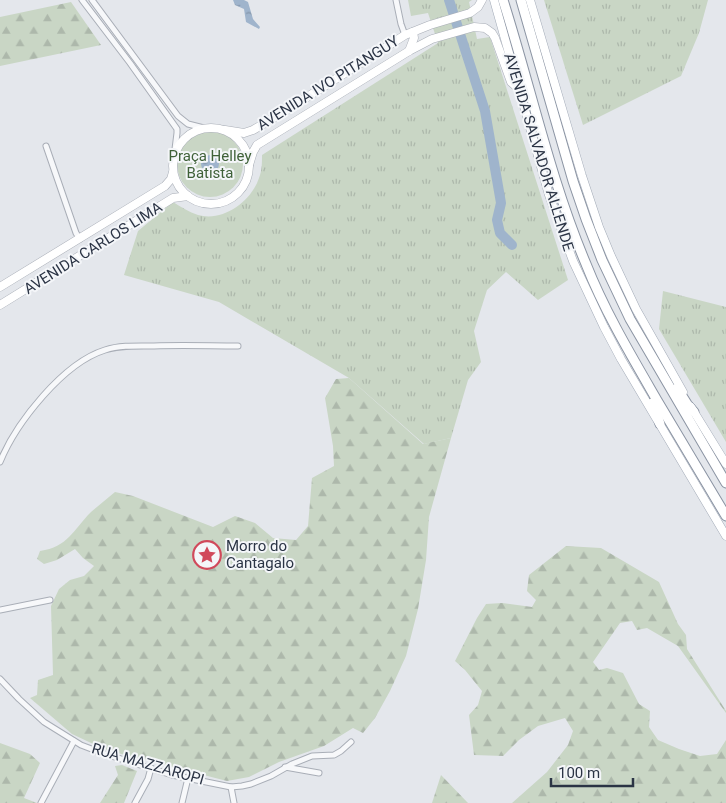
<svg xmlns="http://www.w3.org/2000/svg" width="726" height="803" viewBox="0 0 726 803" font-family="Roboto,sans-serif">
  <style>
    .grass { fill: url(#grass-tufts) }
    .forest { fill: url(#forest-firs) }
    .park { fill: #c9d6c5 }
    .water { fill: url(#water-ripples) }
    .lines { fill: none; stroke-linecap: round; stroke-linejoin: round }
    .river { stroke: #9fb4cc; stroke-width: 10 }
    .street-casing { stroke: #a9aeb7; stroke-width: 7 }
    .secondary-casing { stroke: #a9aeb7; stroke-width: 9 }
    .primary-casing { stroke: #a3abb8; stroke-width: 9 }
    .highway-casing { stroke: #8b94a3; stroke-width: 11 }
    .street { stroke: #f7f8fa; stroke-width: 5 }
    .secondary { stroke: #fff; stroke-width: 8 }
    .primary { stroke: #fff; stroke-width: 8 }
    .highway { stroke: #fff; stroke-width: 9 }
    .labels { text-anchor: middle; stroke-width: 4; stroke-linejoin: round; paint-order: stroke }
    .street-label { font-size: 15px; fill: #2b3445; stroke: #f4f6f9 }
    .park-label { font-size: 15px; fill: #3f6138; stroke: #f4f6f9 }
    .poi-label { font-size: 15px; fill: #2b3445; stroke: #f4f6f9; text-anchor: start }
  </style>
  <defs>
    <pattern id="grass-tufts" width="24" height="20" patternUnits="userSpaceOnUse" patternTransform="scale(1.25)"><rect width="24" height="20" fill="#c9d6c5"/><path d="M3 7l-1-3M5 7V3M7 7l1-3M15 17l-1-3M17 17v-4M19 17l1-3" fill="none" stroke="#adb8ab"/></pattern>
    <pattern id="forest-firs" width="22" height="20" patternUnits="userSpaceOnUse" patternTransform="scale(1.25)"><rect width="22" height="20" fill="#c9d6c5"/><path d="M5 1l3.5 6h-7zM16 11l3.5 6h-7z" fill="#adb8ab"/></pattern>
    <pattern id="water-ripples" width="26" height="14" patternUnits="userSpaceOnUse" patternTransform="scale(1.25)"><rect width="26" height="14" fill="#9fb4cc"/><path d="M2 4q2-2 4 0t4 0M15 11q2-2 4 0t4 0" fill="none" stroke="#8293a7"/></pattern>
  </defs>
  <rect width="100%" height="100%" fill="#e4e7ec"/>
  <g class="grass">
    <path d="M408 0H472L469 2 477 39 490 37 568 280 538 300 506 272 487 290 474 331 481 362 468 380 451 438 424 444 349 378 219 302 124 275 138 231 173 202C181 207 189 212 198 215 223 222 251 202 259 178 262 171 262 163 262 155L438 43 428 13 411 16Z"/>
    <path d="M544 0H708L699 33 681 76 583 125Z"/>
    <path d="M663 291 726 307V442L659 329Z"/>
  </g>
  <g class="forest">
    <path d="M71 2 101 45 0 66V17Z"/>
    <path d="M349 378 423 444 451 438 429 517 426 560 418 609 406 656 390 691 375 718 363 733 353 728 324 746 279 762 249 777 227 781 106 750 72 734 30 698 37 695 38 680 53 675 51 606 59 589 70 580 84 576 94 566 83 558 75 549 57 560 44 564 37 559 40 551C68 547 73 530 91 512 99 505 107 499 115 492L133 496 213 527 235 516 255 523 273 538 296 540 308 526 312 478 334 466 333 446 325 398 336 379Z"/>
    <path d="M566 546 601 548 659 582 678 624 686 635 687 649 726 711V713L678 646 647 628 637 630 632 621 620 623 593 662 599 670 607 668 623 673 639 704 650 711 649 727 658 740 679 749 700 756 717 754 726 740V803H512L547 772 568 745 573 731 565 718 538 726 519 740 503 756 474 755 469 715 478 705 482 691 465 670 455 661 477 618 486 604 502 603 532 607 536 600 527 591 529 575Z"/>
    <path d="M0 743 30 754 40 763 24 798 37 803H0Z"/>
    <path d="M122 765 137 771 124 803H100L118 775 115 766Z"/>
    <path d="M441 775 468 803H432Z"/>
  </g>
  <circle class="park" cx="210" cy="164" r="33"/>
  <g class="water">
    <path d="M233 0H244L248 2 253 19 260 27 259 29 246 22 244 9 235 5Z"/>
    <circle cx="210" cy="164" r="9"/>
  </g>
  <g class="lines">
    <path class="river" d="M449 0 485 111 501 203 497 220 500 233 512 245"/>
    <defs>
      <g id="street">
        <path d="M82 0 130 63 177 129V133L174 157"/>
        <path d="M92 0 178 116 188 124 204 128"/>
        <path d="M396 0 401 24 405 35"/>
        <path d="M46 146 76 233 80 239"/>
        <path d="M0 462C16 423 63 363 105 350 120 345 138 346 154 346 182 345 210 346 238 346"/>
        <path d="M0 610 50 600"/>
        <path d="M0 679 19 699 44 722 81 745 102 753 172 775 231 787 242 786 251 784 271 776 292 764 312 756 334 755 341 751 351 742"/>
        <path d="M285 767 319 773"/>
        <path d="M231 787 234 803"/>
        <path d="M41 803 74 741"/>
        <path d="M135 803 148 779 151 768"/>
        <path d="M182 803 188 778"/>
      </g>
      <g id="secondary">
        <path d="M409 51 414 38 413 32"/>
        <circle cx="211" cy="166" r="38"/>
        <path d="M225 130 244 133 253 130 282 113 405 35 430 25 470 13 478 7 482 0"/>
        <path d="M249 165 253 152 257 145 409 51 432 39 474 27 485 28 492 33 495 38 511 82 519 89"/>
        <path d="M0 287 165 186 171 179 173 172"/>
        <path d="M0 305 173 198 188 196"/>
      </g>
      <g id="primary">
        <path d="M494 0 549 195 573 261 604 327 621 359 726 536"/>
        <path d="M530 0 582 176 599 227 611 256 636 309 683 392"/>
        <path d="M691 407 726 464"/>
      </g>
      <g id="highway">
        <path d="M503 0C531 88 550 179 586 264 605 312 632 357 658 402 681 440 703 478 726 516"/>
        <path d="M521 0 573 181 586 219 602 260 630 319 726 483"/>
        <path d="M677 388 687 404 694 412"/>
        <path d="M652 403 656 411 660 424"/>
      </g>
    </defs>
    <use href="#street" class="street-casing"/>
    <use href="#secondary" class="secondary-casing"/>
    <use href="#primary" class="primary-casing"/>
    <use href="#highway" class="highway-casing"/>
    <use href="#street" class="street"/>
    <use href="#secondary" class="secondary"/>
    <use href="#primary" class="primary"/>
    <use href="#highway" class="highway"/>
  </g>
  <defs>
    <symbol id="sight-ring" viewBox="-11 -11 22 22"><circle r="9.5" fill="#f4f6f9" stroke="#d1495b" stroke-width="1.5"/><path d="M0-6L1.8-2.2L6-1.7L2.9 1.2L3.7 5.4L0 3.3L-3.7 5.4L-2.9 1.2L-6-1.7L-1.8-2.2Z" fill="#d1495b"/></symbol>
  </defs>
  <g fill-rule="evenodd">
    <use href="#sight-ring" x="191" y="539" width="32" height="32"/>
  </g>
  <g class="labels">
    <g class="street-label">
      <text transform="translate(328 83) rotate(-32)" y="5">AVENIDA IVO PITANGUY</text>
      <text transform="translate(539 152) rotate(73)" y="5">AVENIDA SALVADOR ALLENDE</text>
      <text transform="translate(93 248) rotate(-32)" y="5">AVENIDA CARLOS LIMA</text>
      <text transform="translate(148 764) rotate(16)" y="5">RUA MAZZAROPI</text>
    </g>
    <g class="park-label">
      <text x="210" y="161">Praça Helley<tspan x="210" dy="17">Batista</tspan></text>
    </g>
    <g class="poi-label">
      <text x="226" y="551">Morro do<tspan x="226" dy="17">Cantagalo</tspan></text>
    </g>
  </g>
  <path d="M551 778v8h82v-8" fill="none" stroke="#2b3445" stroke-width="2.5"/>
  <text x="558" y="778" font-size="15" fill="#2b3445" stroke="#f4f6f9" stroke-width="4" paint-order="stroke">100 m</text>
</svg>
